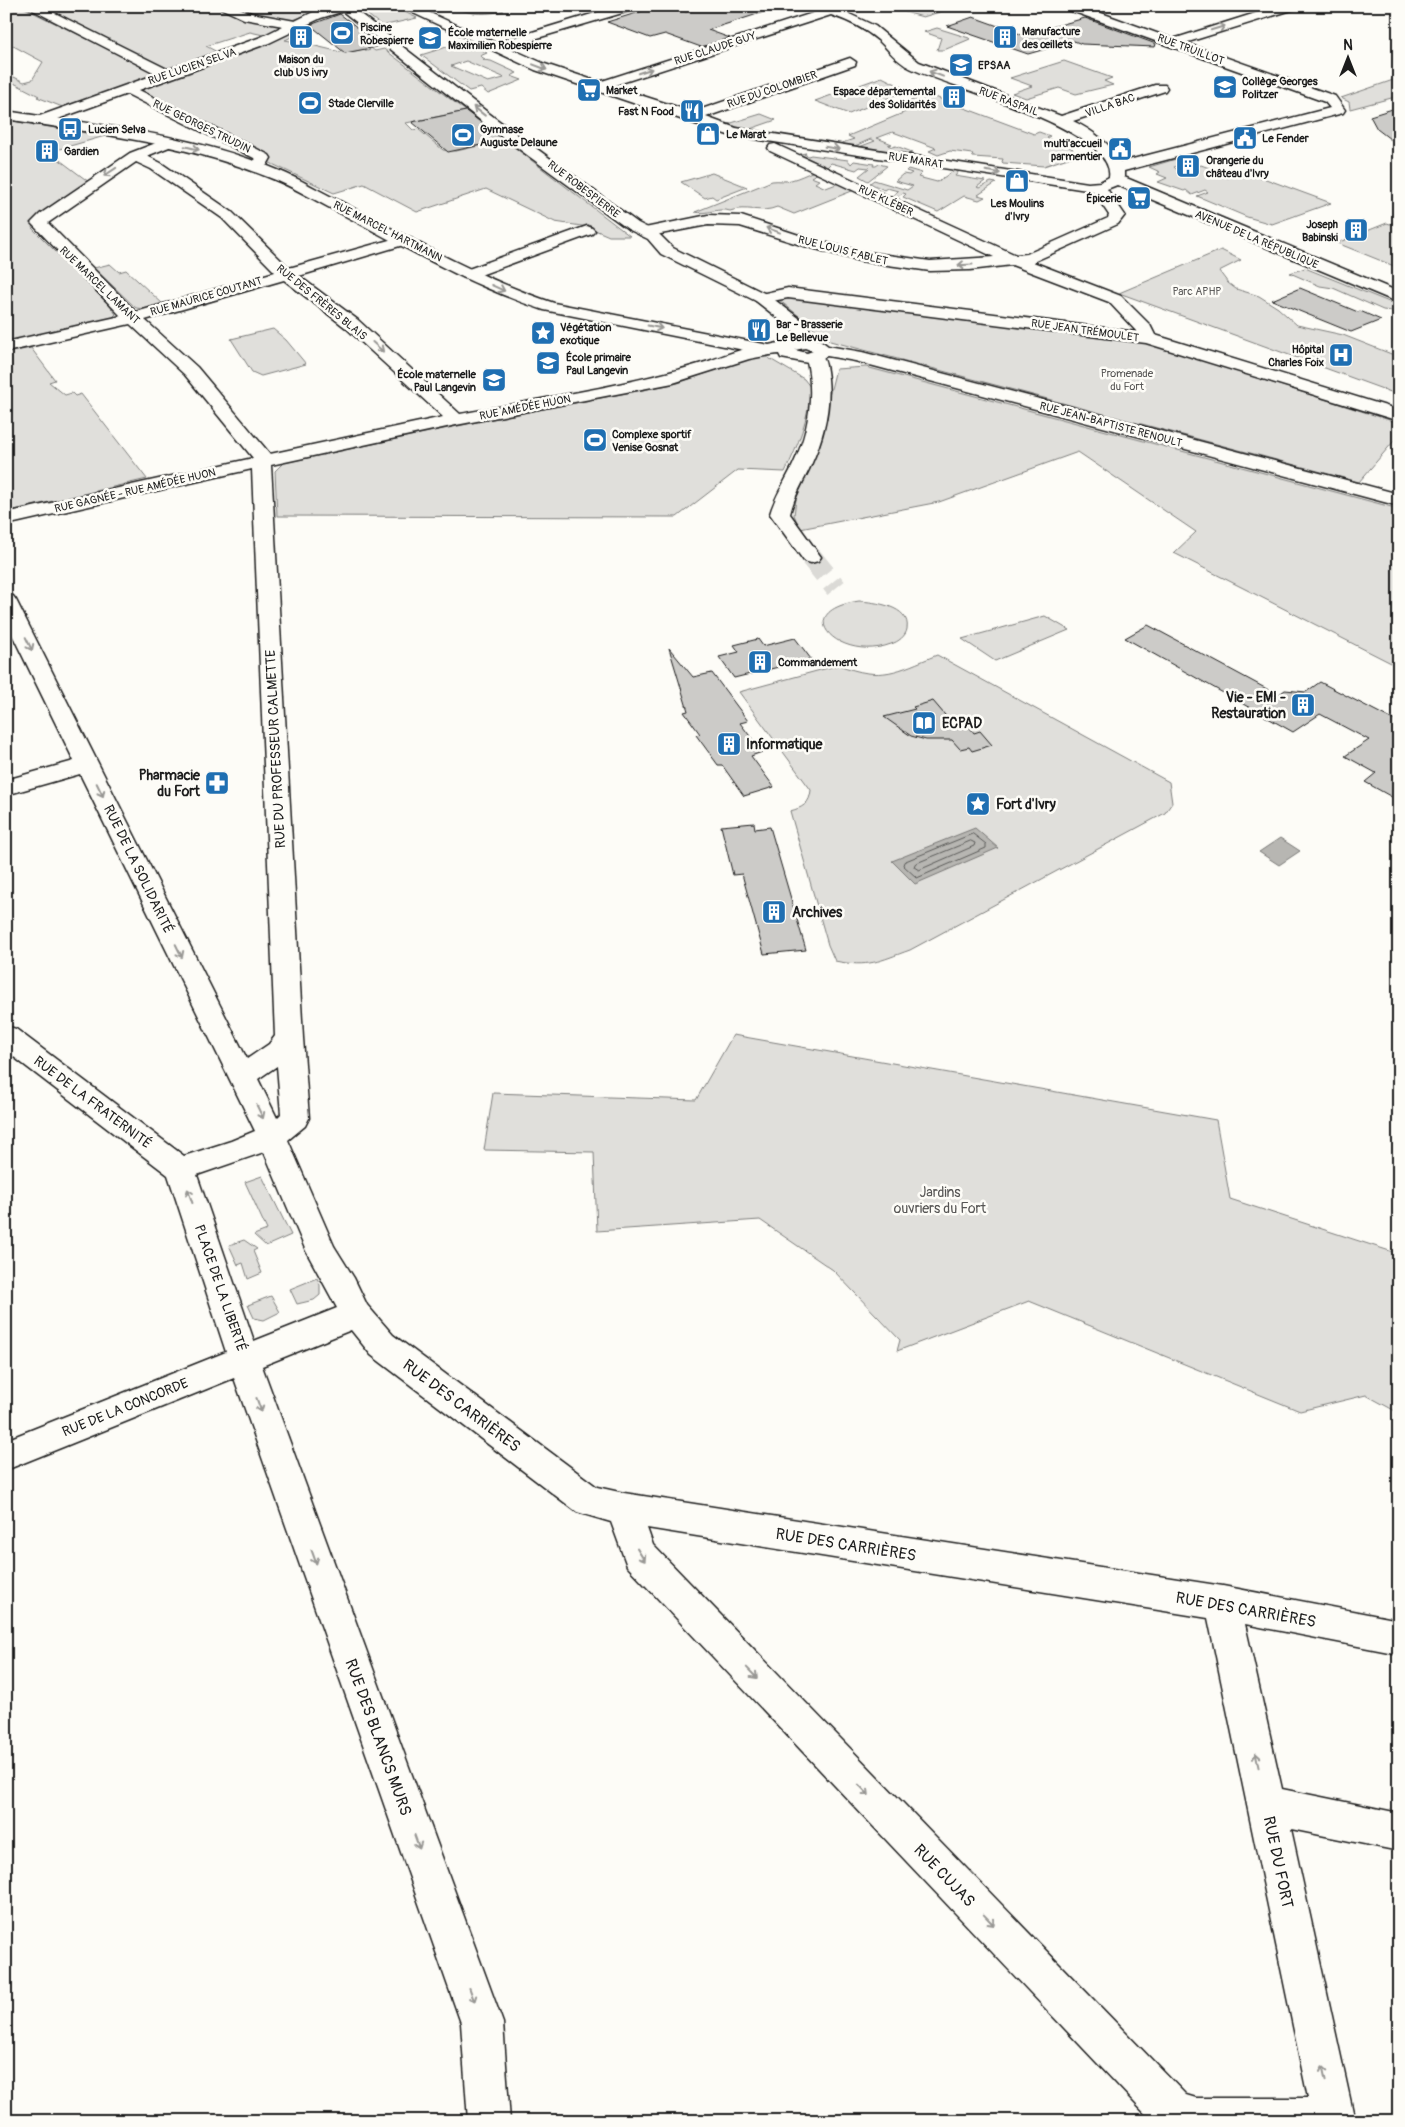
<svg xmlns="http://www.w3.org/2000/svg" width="1405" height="2127" viewBox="0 0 1405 2127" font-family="Pangolin,sans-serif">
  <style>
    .green { fill: #e0dfdb; stroke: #7e7e7c; fill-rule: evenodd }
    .water { fill: #b7b6b2; stroke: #797876 }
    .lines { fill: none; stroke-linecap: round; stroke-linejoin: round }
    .shore { stroke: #5a5a58; stroke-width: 1 }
    .building { fill: #cccbc8; stroke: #1c1c1c }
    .minor-tunnel { stroke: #dbdad6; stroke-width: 22; stroke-dasharray: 22 11; stroke-linecap: butt }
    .minor-casing { stroke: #1c1c1c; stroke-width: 3 }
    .major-casing { stroke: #1c1c1c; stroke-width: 3 }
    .minor { fill: #fdfcf7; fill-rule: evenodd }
    .major { fill: #fdfcf7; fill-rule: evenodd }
    .oneway { stroke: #989794 }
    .labels { text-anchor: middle; stroke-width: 5; stroke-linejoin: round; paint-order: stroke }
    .far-poi-label { font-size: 11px; font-weight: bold; fill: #1c1c1c; stroke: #fdfcf7; text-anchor: start }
    .far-street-label { font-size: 11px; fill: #1c1c1c; stroke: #fdfcf7 }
    .far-park-label { font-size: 11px; fill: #575655; stroke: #fdfcf7 }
    .poi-label { font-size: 14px; font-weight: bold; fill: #1c1c1c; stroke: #fdfcf7; text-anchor: start }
    .street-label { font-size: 14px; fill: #1c1c1c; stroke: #fdfcf7 }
    .park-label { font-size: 14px; fill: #575655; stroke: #fdfcf7 }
    .near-street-label { font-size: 16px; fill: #1c1c1c; stroke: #fdfcf7 }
  </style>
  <rect width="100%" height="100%" fill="#fdfcf7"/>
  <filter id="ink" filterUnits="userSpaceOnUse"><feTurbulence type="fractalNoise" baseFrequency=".02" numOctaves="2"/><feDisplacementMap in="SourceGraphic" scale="10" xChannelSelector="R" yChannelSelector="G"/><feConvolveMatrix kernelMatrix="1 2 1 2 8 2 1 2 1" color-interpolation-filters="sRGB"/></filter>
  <g filter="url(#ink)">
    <g class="green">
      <path d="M6 6H20L151 70V76L65 108 37 97 39 96 6 79 14 77 24 82 32 80 43 62 6 42Z"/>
      <path d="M67 6H216L246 18 287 26 268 36 250 32 206 46 219 53 167 68 52 11Z"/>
      <path d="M237 6H327L324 9 287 22 256 14Z"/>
      <path d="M360 6H392L417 18 382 26 358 7Z"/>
      <path d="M468 6 493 7 504 11C487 14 474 15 458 9Z"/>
      <path d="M920 6H929L943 11 923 17 905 12Z"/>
      <path d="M937 28 969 38 970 39 944 50H937L941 38 924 32Z"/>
      <path d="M292 32 298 34 285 40 302 43 311 39V45L345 53 364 49 367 51 370 50 367 48H371L375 51 384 49 466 111 406 123 413 130 418 129 443 150 456 151 505 140 630 236H609L588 227 555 222 486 189 417 212 364 184 334 193 268 162 271 157 140 90 142 87 273 41Z"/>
      <path d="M466 41 487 53 480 56 485 59 483 60 491 61 517 73 511 76 522 80 488 94 481 88 469 91 421 55ZM466 61 503 77 504 78 488 82 451 66Z"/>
      <path d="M1064 61 1112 78 1104 81 1113 85 1076 94 1059 88 1026 98 1012 93 1032 86 1010 78Z"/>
      <path d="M882 77 908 90 849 114 815 101Z"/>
      <path d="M1399 78V96L1350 109 1349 102 1341 98Z"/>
      <path d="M927 94 1034 134 1039 132 1050 136 1047 138C1054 143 1063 142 1071 145L1068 146 1073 149 1071 150 1080 154 1044 166 1003 163 1002 162 1003 159 973 157 972 154 950 151 938 155 929 151 936 148 893 132 877 138 892 144 888 145 892 147 896 146 912 152 909 153 916 156 859 147 875 141 871 139 855 146 839 144 854 139 848 136 915 108 906 103Z"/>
      <path d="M761 114 776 120 747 130 728 124Z"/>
      <path d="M6 120 105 136 49 152 89 182 34 221 32 228 109 305 116 314 111 319 6 344Z"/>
      <path d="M806 153 804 154 808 156 811 155 848 160 851 164 854 161 874 164 873 166H876L879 164 887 166 868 181 859 176 869 168 860 167 856 170 831 163 827 167 800 154Z"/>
      <path d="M1176 159 1191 161 1174 167 1178 171 1185 172 1201 165 1223 173 1220 175 1228 178 1244 171 1331 203 1272 224 1247 217 1197 196 1208 192 1205 190 1192 195 1186 190 1184 191 1158 182 1167 178 1157 174 1160 172 1149 167Z"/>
      <path d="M908 169 922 173 918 177 937 182 955 170 959 171 955 176 985 181 977 187 979 188 991 182 996 183 978 195 985 197 979 200 964 196 938 212 903 197 906 194 903 193 897 197 900 199 897 200 891 197 898 191 887 188 884 190 870 183 874 180 907 190 913 186 895 181 903 174 909 175 912 173 906 171Z"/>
      <path d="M814 171 818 173 811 177 819 180 815 183 826 188 839 183 857 189 794 214 777 207C761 214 746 205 730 211 719 207 707 215 695 212L772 181C779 180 785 182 791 180 799 178 807 174 814 171Z"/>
      <path d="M712 173 747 187 716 199 712 196 705 198 681 182Z"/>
      <path d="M1399 220V268L1337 243 1387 223 1390 224Z"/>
      <path d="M1221 250 1241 260 1219 271 1228 283 1236 289 1259 296 1278 308 1297 325 1343 335 1399 357V395L1119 293Z"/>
      <path d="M110 264 119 272 126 270 163 304 145 309 136 308 94 268Z"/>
      <path d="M1305 268 1399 306V312L1383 310 1333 288 1320 286 1290 273Z"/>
      <path d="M790 297 1138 340 1399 423V435L1359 482 830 341 779 300Z"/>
      <path d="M273 329 286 340 306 364 261 376 252 372 231 339Z"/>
      <path d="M31 348 55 380 49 382 65 395 72 393 75 396 81 394 147 479 6 512V353Z"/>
      <path d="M765 356 804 379 811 388C808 419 799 444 785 472L738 470 677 517 277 516 275 471 283 463 472 423 678 383 753 357Z"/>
      <path d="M866 367 1399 509V667L1174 553 1196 532 1078 452 939 502 800 529 794 515 796 499 812 464 836 369Z"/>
      <path d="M859 601C874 602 911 606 907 629 906 636 898 642 891 644 841 663 787 612 859 601Z"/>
      <path d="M1045 616 1069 630 995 661 962 639Z"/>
      <path d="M937 655 1169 782 1172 803 1165 813 910 950C879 961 869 968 835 961L828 945 790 811C802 808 810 804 811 790L739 692 839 665C882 682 897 671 937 655Z"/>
      <path d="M733 1035 1216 1120 1230 1199 1399 1254V1413L1366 1395 1300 1411 1029 1301 897 1351 900 1340 833 1270 760 1220 597 1231 594 1152 484 1150 493 1093 696 1100Z"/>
      <path d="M262 1176 291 1235 266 1246 254 1235 267 1230 245 1182Z"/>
      <path d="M244 1240 257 1249 253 1251 262 1273 248 1279 243 1263 238 1265 229 1245Z"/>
      <path d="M317 1278 320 1285V1295L314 1300 297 1304 290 1289Z"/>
      <path d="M271 1296 280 1312 264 1320 254 1318 248 1305Z"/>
    </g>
    <g class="water">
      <path d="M975 828 998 848 915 884 892 861Z"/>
      <path d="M1280 838 1300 851 1279 865 1259 852Z"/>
    </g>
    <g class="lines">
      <g class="shore">
        <path d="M973 834 986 844V848L917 878 903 865 904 862Z"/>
        <path d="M971 841 975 843 974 846 919 870 914 867 915 864Z"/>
      </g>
    </g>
    <g class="building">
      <path d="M659 6H667L686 12 707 6H770V10L708 30 730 38 701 47 665 34 650 38 607 22Z"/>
      <path d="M340 14 381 46 345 53 310 25Z"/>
      <path d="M973 17 1023 35 1085 18 1156 44 1155 47 1082 44 1074 41 1028 54 947 26Z"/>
      <path d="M1399 107V146L1377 129 1370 116Z"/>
      <path d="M466 111 504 140 448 152 412 122Z"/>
      <path d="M1300 288 1358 312 1360 311 1381 320 1351 332 1272 300Z"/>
      <path d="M1148 625 1278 695 1285 690 1306 692 1320 682 1399 723V801L1365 782 1376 773 1345 756 1369 740 1320 714 1293 732 1125 638Z"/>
      <path d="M795 638 811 659 734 678 719 657 739 652 734 645 758 639 763 646Z"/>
      <path d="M669 648 693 677 712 673 748 721 740 723 762 752 751 756 774 787 744 796 722 765H718L696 735 700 734 684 712 688 711Z"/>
      <path d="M933 701 956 728 968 725 974 733 980 731 992 745 972 751 969 747 960 749 952 740H926L911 736 884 717 915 709 913 707Z"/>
      <path d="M754 823 755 829 770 827 806 950 764 954 742 874 733 875 721 826Z"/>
    </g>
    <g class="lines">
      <path class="minor-tunnel" d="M811 557 836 588"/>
      <defs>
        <g id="minor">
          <path d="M25 6H41L169 70 261 37 283 26 244 19 216 6H234L251 13 295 21 313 12 333 6 349 7 347 10 321 18 269 43 139 90 269 155 271 158 267 165 254 169 249 168 247 165 256 159 127 94 44 124H34L32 121 34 118 157 74Z"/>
          <path d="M398 6H415L496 43 618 6H638L636 9 507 47 545 64 599 82 819 11 810 6H842L844 9 843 11 875 26 919 62 1061 116 1155 85H1165L1167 88 1165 91 1073 121C1092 130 1110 143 1121 162L1330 108 1325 102 1066 9 1064 6H1082L1173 39 1278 6H1297L1295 9 1185 43 1335 96 1345 110 1343 113 1124 171V177L1399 292V303L1117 185 1107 189 1125 215 1118 224 1033 262 1121 296 1150 325 1155 335 1399 410V421L1146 343 788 298 762 303 756 301 754 298 756 295 788 288 1137 332 1109 302 1012 265 970 270 930 271 860 261 801 245 740 226 708 225 645 237 640 235 637 232 640 229 708 215 741 216 811 239 860 251 930 261 994 257 770 151 768 148 770 145 775 144 1016 255 1027 254 1108 218 1109 215 1093 191 728 135 535 70ZM831 15C849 21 864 28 878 40 888 49 897 62 910 68 945 86 1117 129 1109 177L1100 182 1088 183 736 128 706 117 855 65 856 62 850 58 693 112 612 86Z"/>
          <path d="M169 138 174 139 176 142 174 145 147 156 161 163 232 212 289 268 400 237H410L413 240 410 243 299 276 358 320 460 414C543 398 628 386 709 361 726 355 757 342 775 346L778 350 775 354 749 359 673 383 456 425 271 465 303 1038 309 1118 305 1126 288 1140 334 1246 354 1278 367 1305 393 1335 597 1487 624 1493 1223 1586 1399 1620V1654L1245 1624 1282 1789 1399 1813V1851L1291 1829 1355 2121H1152L627 1566 611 1522 577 1512 371 1355 351 1330 262 1366 503 2023 510 2121H468L461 2023 234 1378 6 1470V1440L226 1352 168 1175 6 1051V1026L16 1029 184 1156 231 1141 255 1131 80 774 6 795V780L74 761 6 622V594L13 596 16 600 247 1059 269 1044 275 1036 252 469 6 525V513L253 458 185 375 130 324 6 352V342L121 316 31 223 40 214 130 153ZM136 162 151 169 222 218 275 272 136 312 48 223ZM284 280 346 328 443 417 270 454 197 367 145 320ZM277 1066 281 1114 277 1118 258 1079ZM264 1152 306 1251 337 1308 254 1341 197 1175ZM647 1528 1208 1618 1308 2098H1196L1186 2095 653 1545Z"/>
          <path d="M587 226 592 228 595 231 592 234 475 277H463L461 274 463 271Z"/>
          <path d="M815 352 821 353C826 361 827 370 828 379 831 408 823 439 811 465 804 481 794 496 790 514L821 557 818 561 811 563 804 561 770 514C775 496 785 482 793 465 809 431 815 394 806 357L809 353Z"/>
        </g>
        <path id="major" d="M336 6H350L495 118 638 223 658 233 673 248 768 295 807 324 813 338 820 340 828 346 862 352 1399 494V506L855 361 827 356 808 363 781 358 779 354 769 355 544 310C471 286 404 247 336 211 314 200 292 186 268 177 184 143 95 133 6 119V111C98 125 194 134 280 171 300 179 319 191 338 200 408 237 478 278 554 303L769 345 796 339 793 330 756 301 661 254 648 239 628 229 485 124ZM805 348 813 351 807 353 795 350Z"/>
      </defs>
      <use href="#minor" class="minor-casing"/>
      <use href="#major" class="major-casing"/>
      <use href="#minor" class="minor"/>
      <use href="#major" class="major"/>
    </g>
    <defs><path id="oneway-shaft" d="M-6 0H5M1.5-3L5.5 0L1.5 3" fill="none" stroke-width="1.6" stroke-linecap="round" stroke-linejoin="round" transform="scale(1.25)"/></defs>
    <g class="oneway">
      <use href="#oneway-shaft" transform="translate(1218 28) rotate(-17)"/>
      <use href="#oneway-shaft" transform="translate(540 67) rotate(21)"/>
      <use href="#oneway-shaft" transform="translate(645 71) rotate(-18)"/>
      <use href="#oneway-shaft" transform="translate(936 74) rotate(-159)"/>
      <use href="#oneway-shaft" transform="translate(479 111) rotate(-142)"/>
      <use href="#oneway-shaft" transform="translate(192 148) rotate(14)"/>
      <use href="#oneway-shaft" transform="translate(832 148) rotate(9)"/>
      <use href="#oneway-shaft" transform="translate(110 172) rotate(146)"/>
      <use href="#oneway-shaft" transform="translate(993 172) rotate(9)"/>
      <use href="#oneway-shaft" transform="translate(773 230) rotate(-160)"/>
      <use href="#oneway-shaft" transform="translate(965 265) rotate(177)"/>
      <use href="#oneway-shaft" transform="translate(498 288) rotate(24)"/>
      <use href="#oneway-shaft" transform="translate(655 327) rotate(11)"/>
      <use href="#oneway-shaft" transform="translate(378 347) rotate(42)"/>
      <use href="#oneway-shaft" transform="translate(29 644) rotate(64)"/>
      <use href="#oneway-shaft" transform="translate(100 790) rotate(64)"/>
      <use href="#oneway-shaft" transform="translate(179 951) rotate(64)"/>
      <use href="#oneway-shaft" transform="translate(260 1112) rotate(64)"/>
      <use href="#oneway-shaft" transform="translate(190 1196) rotate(-109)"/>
      <use href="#oneway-shaft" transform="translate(259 1405) rotate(70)"/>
      <use href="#oneway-shaft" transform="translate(641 1555) rotate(58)"/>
      <use href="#oneway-shaft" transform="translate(314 1557) rotate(70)"/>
      <use href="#oneway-shaft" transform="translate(752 1673) rotate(46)"/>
      <use href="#oneway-shaft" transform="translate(1257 1760) rotate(-102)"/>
      <use href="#oneway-shaft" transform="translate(864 1790) rotate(46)"/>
      <use href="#oneway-shaft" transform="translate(417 1842) rotate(70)"/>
      <use href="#oneway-shaft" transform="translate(989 1920) rotate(46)"/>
      <use href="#oneway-shaft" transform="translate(472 1995) rotate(70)"/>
      <use href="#oneway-shaft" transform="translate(1324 2073) rotate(-102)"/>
    </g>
  </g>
  <defs>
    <symbol id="stadium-square" viewBox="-11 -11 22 22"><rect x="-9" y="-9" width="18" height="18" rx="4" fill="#1f6fb2" stroke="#fdfcf7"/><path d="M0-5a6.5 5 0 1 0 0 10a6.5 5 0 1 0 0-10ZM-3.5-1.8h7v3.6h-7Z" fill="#fff"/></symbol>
    <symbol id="building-square" viewBox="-11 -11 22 22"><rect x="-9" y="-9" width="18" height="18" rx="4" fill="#1f6fb2" stroke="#fdfcf7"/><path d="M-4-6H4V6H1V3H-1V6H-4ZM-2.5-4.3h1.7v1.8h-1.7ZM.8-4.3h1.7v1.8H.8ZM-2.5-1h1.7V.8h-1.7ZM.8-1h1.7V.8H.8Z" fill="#fff"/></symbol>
    <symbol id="school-square" viewBox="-11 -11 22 22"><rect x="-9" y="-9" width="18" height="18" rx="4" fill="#1f6fb2" stroke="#fdfcf7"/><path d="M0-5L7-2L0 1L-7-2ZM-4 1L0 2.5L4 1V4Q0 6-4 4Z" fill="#fff"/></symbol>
    <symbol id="university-square" viewBox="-11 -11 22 22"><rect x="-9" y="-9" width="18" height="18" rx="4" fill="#1f6fb2" stroke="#fdfcf7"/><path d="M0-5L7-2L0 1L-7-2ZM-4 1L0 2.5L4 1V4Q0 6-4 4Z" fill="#fff"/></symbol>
    <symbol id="supermarket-square" viewBox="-11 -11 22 22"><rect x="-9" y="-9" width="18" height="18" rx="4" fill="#1f6fb2" stroke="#fdfcf7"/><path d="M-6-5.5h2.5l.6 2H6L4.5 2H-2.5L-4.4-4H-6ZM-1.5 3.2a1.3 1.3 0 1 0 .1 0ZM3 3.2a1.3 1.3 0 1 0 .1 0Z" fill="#fff"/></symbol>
    <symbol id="restaurant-square" viewBox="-11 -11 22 22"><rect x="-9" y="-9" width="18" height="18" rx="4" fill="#1f6fb2" stroke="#fdfcf7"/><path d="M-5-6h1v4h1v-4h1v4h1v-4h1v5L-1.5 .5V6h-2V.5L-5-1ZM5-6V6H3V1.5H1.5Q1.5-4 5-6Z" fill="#fff"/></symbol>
    <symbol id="bus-square" viewBox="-11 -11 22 22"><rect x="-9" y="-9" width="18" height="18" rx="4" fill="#1f6fb2" stroke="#fdfcf7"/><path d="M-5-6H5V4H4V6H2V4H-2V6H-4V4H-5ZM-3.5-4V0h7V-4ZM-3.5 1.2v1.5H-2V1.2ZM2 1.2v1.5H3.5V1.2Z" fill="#fff"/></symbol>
    <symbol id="shop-square" viewBox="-11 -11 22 22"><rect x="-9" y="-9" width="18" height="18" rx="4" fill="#1f6fb2" stroke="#fdfcf7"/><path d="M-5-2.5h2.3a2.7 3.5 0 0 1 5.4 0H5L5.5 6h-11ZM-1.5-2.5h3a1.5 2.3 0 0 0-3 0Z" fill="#fff"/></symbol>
    <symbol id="civic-square" viewBox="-11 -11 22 22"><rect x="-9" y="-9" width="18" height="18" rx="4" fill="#1f6fb2" stroke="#fdfcf7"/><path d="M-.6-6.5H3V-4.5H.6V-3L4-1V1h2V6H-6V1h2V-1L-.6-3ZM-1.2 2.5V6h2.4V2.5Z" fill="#fff"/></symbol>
    <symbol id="sight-square" viewBox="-11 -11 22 22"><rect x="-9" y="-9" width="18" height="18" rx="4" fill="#1f6fb2" stroke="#fdfcf7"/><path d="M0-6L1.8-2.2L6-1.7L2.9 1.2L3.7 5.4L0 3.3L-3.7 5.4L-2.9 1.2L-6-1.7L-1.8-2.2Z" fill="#fff"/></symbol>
    <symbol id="hospital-square" viewBox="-11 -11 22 22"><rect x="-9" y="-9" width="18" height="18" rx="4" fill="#1f6fb2" stroke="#fdfcf7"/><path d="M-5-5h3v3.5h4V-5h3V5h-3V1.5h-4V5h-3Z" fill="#fff"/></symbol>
    <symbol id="library-square" viewBox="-11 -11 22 22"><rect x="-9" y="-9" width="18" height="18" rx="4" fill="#1f6fb2" stroke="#fdfcf7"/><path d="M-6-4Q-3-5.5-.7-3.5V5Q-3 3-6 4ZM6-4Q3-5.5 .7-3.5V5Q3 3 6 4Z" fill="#fff"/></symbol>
    <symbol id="pharmacy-square" viewBox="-11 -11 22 22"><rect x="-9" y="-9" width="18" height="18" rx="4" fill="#1f6fb2" stroke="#fdfcf7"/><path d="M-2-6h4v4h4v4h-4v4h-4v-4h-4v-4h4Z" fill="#fff"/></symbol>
  </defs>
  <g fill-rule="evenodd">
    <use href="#stadium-square" x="328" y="19" width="28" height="28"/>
    <use href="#building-square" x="287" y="23" width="28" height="28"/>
    <use href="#building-square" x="991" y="23" width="28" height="28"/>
    <use href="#school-square" x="416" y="24" width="28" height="28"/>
    <use href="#university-square" x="947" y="51" width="28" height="28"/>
    <use href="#school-square" x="1211" y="73" width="28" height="28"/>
    <use href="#supermarket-square" x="575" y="76" width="28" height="28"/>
    <use href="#building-square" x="940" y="83" width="28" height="28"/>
    <use href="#stadium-square" x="296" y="89" width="28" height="28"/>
    <use href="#restaurant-square" x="678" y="97" width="28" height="28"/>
    <use href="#bus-square" x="56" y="115" width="28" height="28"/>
    <use href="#shop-square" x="694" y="120" width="28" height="28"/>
    <use href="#stadium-square" x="449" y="121" width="28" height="28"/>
    <use href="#civic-square" x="1231" y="124" width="28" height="28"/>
    <use href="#civic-square" x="1106" y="135" width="28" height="28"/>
    <use href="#building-square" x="33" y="137" width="28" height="28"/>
    <use href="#building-square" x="1174" y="152" width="28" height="28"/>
    <use href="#shop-square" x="1003" y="167" width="28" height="28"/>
    <use href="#supermarket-square" x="1125" y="184" width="28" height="28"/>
    <use href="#building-square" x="1342" y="216" width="28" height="28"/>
    <use href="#restaurant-square" x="745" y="316" width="28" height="28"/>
    <use href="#sight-square" x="529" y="319" width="28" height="28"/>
    <use href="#hospital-square" x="1327" y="341" width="28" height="28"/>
    <use href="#school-square" x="534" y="349" width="28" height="28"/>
    <use href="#school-square" x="480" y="366" width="28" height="28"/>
    <use href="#stadium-square" x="581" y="426" width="28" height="28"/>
    <use href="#building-square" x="746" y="648" width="28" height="28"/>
    <use href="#building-square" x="1289" y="691" width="28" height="28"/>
    <use href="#library-square" x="910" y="709" width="28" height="28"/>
    <use href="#building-square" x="715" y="730" width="28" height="28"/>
    <use href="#pharmacy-square" x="203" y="769" width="28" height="28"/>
    <use href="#sight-square" x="964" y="790" width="28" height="28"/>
    <use href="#building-square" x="760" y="898" width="28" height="28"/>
  </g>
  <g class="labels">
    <g class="far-poi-label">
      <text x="360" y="31">Piscine<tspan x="360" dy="13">Robespierre</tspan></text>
      <text x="1022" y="35">Manufacture<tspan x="1022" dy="13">des œillets</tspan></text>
      <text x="448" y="36">École maternelle<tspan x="448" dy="13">Maximilien Robespierre</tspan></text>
      <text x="301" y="63" text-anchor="middle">Maison du<tspan x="301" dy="13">club US ivry</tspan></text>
      <text x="978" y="69">EPSAA</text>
      <text x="1242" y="85">Collège Georges<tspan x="1242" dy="13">Politzer</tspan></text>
      <text x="606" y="94">Market</text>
      <text x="936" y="95" text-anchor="end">Espace départemental<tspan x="936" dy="13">des Solidarités</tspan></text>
      <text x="328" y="107">Stade Clerville</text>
      <text x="674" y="115" text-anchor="end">Fast N Food</text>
      <text x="88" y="133">Lucien Selva</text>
      <text x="480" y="133">Gymnase<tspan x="480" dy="13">Auguste Delaune</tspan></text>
      <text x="726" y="138">Le Marat</text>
      <text x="1262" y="142">Le Fender</text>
      <text x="1102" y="147" text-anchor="end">multi'accueil<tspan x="1102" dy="13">parmentier</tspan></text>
      <text x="64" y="155">Gardien</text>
      <text x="1206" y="164">Orangerie du<tspan x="1206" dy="13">château d'Ivry</tspan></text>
      <text x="1122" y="202" text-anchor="end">Épicerie</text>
      <text x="1017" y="207" text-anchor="middle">Les Moulins<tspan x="1017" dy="13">d'Ivry</tspan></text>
      <text x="1338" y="228" text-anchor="end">Joseph<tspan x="1338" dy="13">Babinski</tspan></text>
      <text x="776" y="328">Bar - Brasserie<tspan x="776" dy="13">Le Bellevue</tspan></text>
      <text x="560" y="331">Végétation<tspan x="560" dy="13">exotique</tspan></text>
      <text x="1324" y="353" text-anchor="end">Hôpital<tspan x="1324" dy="13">Charles Foix</tspan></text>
      <text x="566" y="361">École primaire<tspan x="566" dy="13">Paul Langevin</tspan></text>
      <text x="476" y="378" text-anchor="end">École maternelle<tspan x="476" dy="13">Paul Langevin</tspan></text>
      <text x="612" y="438">Complexe sportif<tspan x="612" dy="13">Venise Gosnat</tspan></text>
      <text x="778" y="666">Commandement</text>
    </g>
    <g class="far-street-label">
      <text transform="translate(715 48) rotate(-18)" y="4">RUE CLAUDE GUY</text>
      <text transform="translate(1191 49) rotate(20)" y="4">RUE TRUILLOT</text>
      <text transform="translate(192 66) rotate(-19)" y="4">RUE LUCIEN SELVA</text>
      <text transform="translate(772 89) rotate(-19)" y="4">RUE DU COLOMBIER</text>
      <text transform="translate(1009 101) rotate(21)" y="4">RUE RASPAIL</text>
      <text transform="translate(1110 105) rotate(-19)" y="4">VILLA BAC</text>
      <text transform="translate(202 126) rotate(26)" y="4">RUE GEORGES TRUDIN</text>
      <text transform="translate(916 160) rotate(9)" y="4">RUE MARAT</text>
      <text transform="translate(584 189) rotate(37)" y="4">RUE ROBESPIERRE</text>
      <text transform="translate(886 200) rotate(25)" y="4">RUE KLÉBER</text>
      <text transform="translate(388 231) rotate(27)" y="4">RUE MARCEL HARTMANN</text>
      <text transform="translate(1257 239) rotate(23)" y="4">AVENUE DE LA RÉPUBLIQUE</text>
      <text transform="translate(843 250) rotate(14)" y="4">RUE LOUIS FABLET</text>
      <text transform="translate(100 285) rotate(44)" y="4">RUE MARCEL LAMANT</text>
      <text transform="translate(206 296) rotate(-16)" y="4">RUE MAURICE COUTANT</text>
      <text transform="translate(322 302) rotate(39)" y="4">RUE DES FRÈRES BLAIS</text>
      <text transform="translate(1085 330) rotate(8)" y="4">RUE JEAN TRÉMOULET</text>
      <text transform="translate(525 407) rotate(-11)" y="4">RUE AMÉDÉE HUON</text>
      <text transform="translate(1111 424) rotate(15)" y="4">RUE JEAN-BAPTISTE RENOULT</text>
      <text transform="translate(135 490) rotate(-13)" y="4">RUE GAGNÉE - RUE AMÉDÉE HUON</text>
    </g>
    <g class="far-park-label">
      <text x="1197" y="295">Parc APHP</text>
      <text x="1127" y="377">Promenade<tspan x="1127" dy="13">du Fort</tspan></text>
    </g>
    <g class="poi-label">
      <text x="1286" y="702" text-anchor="end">Vie - EMI -<tspan x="1286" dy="16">Restauration</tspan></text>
      <text x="942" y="728">ECPAD</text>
      <text x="746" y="749">Informatique</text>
      <text x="200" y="780" text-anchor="end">Pharmacie<tspan x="200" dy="16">du Fort</tspan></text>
      <text x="996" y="809">Fort d'Ivry</text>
      <text x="792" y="917">Archives</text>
    </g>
    <g class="street-label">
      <text transform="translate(275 749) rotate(-93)" y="5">RUE DU PROFESSEUR CALMETTE</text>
      <text transform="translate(139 869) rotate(64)" y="5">RUE DE LA SOLIDARITÉ</text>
      <text transform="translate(93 1102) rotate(37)" y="5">RUE DE LA FRATERNITÉ</text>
      <text transform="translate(221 1288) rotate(71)" y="5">PLACE DE LA LIBERTÉ</text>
      <text transform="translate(125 1407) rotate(-22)" y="5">RUE DE LA CONCORDE</text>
    </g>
    <g class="park-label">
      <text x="940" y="1197">Jardins<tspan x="940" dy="16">ouvriers du Fort</tspan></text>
    </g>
    <g class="near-street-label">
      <text transform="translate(462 1405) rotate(37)" y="6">RUE DES CARRIÈRES</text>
      <text transform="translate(846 1544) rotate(9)" y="6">RUE DES CARRIÈRES</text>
      <text transform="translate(1246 1609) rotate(10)" y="6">RUE DES CARRIÈRES</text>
      <text transform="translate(379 1737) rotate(70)" y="6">RUE DES BLANCS MURS</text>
      <text transform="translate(1279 1862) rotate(78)" y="6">RUE DU FORT</text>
      <text transform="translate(945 1875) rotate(46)" y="6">RUE CUJAS</text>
    </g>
  </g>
  <rect width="1405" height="2127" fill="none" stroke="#fdfcf7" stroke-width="25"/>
  <rect x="12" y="12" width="1380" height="2102" fill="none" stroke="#1c1c1c" stroke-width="2" filter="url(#ink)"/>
  <g transform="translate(1348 58)" stroke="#fdfcf7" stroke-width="4" paint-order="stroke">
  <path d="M0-4L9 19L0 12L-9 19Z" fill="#1c1c1c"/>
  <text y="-8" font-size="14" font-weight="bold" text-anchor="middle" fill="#1c1c1c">N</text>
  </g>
</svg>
